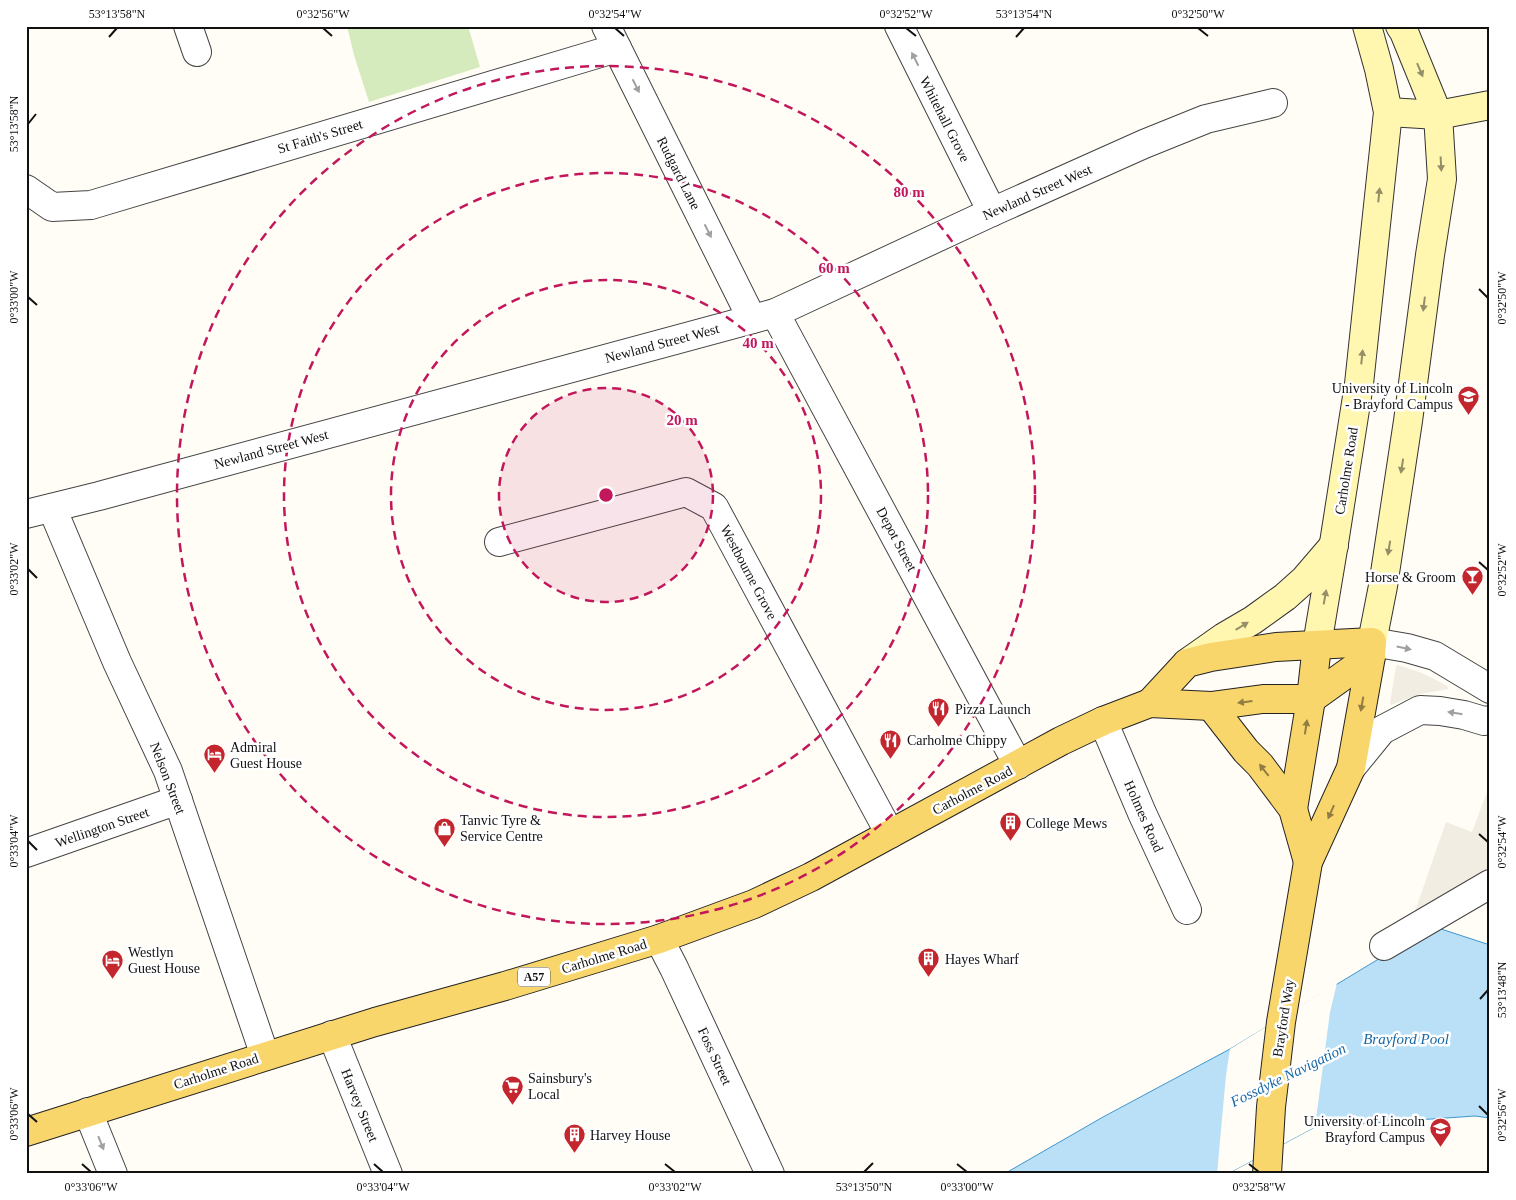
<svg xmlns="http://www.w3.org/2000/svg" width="1516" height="1200" viewBox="0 0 1516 1200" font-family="'Times New Roman',serif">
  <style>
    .green { fill: #d5ebbd }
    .plaza { fill: #f1ede2 }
    .water { fill: #b9e0f7; stroke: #3f96cf }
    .pier { fill: #fffdf5 }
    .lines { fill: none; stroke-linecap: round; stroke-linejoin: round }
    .pedestrian-casing { stroke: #444; stroke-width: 30 }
    .minor-casing { stroke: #444; stroke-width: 30 }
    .secondary-casing { stroke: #333; stroke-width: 30 }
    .primary-casing { stroke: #222; stroke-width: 30 }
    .pedestrian { stroke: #fff; stroke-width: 28 }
    .minor { stroke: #fff; stroke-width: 28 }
    .secondary { stroke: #fff6b0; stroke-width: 28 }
    .primary { stroke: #f9d66b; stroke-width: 28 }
    .oneway { fill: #a0a0a0 }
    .oneway2 { fill: #948f68 }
    .oneway3 { fill: #917d42 }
    .ticks { fill: none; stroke: #111; stroke-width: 2 }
    .ring { fill: none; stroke: #c2185b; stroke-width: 2.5; stroke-dasharray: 9 6 }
    .labels { text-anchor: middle; stroke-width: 5; stroke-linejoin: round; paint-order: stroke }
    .shield { fill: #fff; stroke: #585858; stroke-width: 1 }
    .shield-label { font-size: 12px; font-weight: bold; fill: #111 }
    .street-label { font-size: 14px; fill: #111; stroke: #fff }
    .poi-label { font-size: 14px; fill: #111; stroke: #fff; text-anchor: start }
    .water-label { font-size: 15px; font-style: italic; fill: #1768a6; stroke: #fff }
    .centre { fill: #c2185b; stroke: #fff; stroke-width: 2.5 }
    .ring-label { font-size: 15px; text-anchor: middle; font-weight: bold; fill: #c2185b; stroke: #fff; stroke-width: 5; stroke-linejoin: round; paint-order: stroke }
    .neatline { fill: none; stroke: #111; stroke-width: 2 }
    .ticks-label { font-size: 12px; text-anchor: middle; fill: #111 }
  </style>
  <rect width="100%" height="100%" fill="#fffdf5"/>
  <path class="green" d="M347 26H468L480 67 369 102 354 55Z"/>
  <g class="plaza">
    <path d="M1398 665 1422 673 1442 683 1448 687 1449 689 1420 694 1391 705 1390 703 1396 666Z"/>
    <path d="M1490 784V902L1441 929 1438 923 1413 917 1446 822 1472 832Z"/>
  </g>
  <path class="water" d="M1438 923 1441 929 1490 945V1118L1475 1116 1315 1127 1227 1174H1004L1103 1117 1230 1049Z"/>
  <path class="pier" d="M1337 983 1330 1012 1315 1127 1227 1174H1217L1226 1075 1230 1049Z"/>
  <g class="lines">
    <defs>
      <path id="pedestrian" d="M1384 946 1490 884"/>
      <g id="minor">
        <path d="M188 26 197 52"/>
        <path d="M606 26 752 319"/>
        <path d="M899 26 992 212"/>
        <path d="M26 189 52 207 91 205 617 48"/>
        <path d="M775 313 1018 765"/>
        <path d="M52 508 117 662 168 771 265 1056"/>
        <path d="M26 514 99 496 775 313 992 212 1144 144 1206 119 1273 103"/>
        <path d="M499 542 686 492 714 507 890 834"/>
        <path d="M1372 642 1407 648 1435 656 1490 689"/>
        <path d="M1103 721 1142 813 1187 910"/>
        <path d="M1351 768 1382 730 1420 710 1440 711 1464 715 1484 721 1490 720"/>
        <path d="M26 853 178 800"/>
        <path d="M659 939 674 968 770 1174"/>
        <path d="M332 1035 388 1174"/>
        <path d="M88 1112 113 1174"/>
      </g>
      <g id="secondary">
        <path d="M1388 112 1438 115 1490 105"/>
        <path d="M1372 642 1383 586 1408 421 1430 255 1442 179 1438 115 1404 32 1400 26"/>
        <path d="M1317 645 1334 543 1359 384 1388 112 1379 69 1367 26"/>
        <path d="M1187 663 1224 637 1253 620 1285 597 1304 580 1334 545"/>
      </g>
      <g id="primary">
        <path d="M1311 699 1371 656"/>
        <path d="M1150 703 1187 663 1211 657 1276 647 1372 642 1371 656 1351 768 1308 862 1281 1022 1271 1107 1267 1174"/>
        <path d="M1211 706 1246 751 1260 765 1293 809 1308 862"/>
        <path d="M1293 809 1311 699 1317 645"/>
        <path d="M26 1132 375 1022 505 986 659 939 754 904 811 877 1061 741 1103 721 1150 703 1211 706 1263 699H1311"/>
      </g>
    </defs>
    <use href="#pedestrian" class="pedestrian-casing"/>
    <use href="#minor" class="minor-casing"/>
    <use href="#secondary" class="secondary-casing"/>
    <use href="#primary" class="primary-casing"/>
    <use href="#pedestrian" class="pedestrian"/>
    <use href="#minor" class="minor"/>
    <use href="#secondary" class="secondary"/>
    <use href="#primary" class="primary"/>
  </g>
  <defs><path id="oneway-solid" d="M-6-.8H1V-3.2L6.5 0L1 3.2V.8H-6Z" transform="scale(1.25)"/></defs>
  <g class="oneway">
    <use href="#oneway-solid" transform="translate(915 59) rotate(-117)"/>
    <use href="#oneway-solid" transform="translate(636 86) rotate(63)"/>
    <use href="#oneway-solid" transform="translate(708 231) rotate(63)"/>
    <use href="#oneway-solid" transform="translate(1404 648) rotate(12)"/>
    <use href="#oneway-solid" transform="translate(1455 713) rotate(-171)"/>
    <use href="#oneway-solid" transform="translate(101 1143) rotate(68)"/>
  </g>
  <g class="oneway2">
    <use href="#oneway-solid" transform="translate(1420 70) rotate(67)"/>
    <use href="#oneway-solid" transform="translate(1441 164) rotate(87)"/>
    <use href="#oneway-solid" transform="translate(1379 195) rotate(-84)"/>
    <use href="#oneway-solid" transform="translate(1424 304) rotate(97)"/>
    <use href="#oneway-solid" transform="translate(1362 357) rotate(-84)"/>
    <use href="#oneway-solid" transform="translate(1402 466) rotate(99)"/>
    <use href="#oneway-solid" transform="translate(1389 548) rotate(99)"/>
    <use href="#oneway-solid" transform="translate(1325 597) rotate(-80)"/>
    <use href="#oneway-solid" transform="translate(1242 626) rotate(-31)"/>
  </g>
  <g class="oneway3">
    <use href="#oneway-solid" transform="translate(1245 702) rotate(173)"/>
    <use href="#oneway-solid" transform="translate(1362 704) rotate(100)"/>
    <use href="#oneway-solid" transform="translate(1306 727) rotate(-81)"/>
    <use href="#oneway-solid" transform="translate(1264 770) rotate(-128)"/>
    <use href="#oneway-solid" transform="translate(1331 812) rotate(114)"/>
  </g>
  <path class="ticks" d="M323 28 332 36M615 28 624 36M906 28 916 36M1198 28 1208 36M109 37 117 28M1016 37 1024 28M28 124 36 114M1479 289 1488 298M28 297 37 305M1479 562 1488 570M28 569 37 578M1479 834 1488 842M28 841 37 850M1480 999 1488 990M1479 1106 1488 1115M28 1114 37 1122M82 1164 91 1172M374 1164 383 1172M665 1164 675 1172M957 1164 967 1172M1249 1164 1259 1172M864 1172 873 1163"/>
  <circle cx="606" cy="495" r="107" fill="#c2185b" fill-opacity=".12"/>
  <g class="ring">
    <circle cx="606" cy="495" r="107"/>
    <circle cx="606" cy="495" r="215"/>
    <circle cx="606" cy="495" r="322"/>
    <circle cx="606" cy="495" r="429"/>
  </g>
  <defs>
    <symbol id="university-pin" viewBox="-11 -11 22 30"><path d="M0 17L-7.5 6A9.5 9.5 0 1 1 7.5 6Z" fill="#c4262e" stroke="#fff"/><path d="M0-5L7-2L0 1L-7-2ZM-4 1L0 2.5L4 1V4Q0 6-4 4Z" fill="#fff"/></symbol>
    <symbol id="bar-pin" viewBox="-11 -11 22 30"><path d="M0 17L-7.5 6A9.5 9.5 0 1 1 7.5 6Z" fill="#c4262e" stroke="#fff"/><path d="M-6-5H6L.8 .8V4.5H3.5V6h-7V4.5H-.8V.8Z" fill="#fff"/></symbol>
    <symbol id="restaurant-pin" viewBox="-11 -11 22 30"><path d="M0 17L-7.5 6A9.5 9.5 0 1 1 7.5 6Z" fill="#c4262e" stroke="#fff"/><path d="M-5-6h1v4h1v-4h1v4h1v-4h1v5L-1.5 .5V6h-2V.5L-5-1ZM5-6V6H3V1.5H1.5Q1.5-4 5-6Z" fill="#fff"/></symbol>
    <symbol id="hotel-pin" viewBox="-11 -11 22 30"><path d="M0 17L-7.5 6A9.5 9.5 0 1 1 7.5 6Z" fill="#c4262e" stroke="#fff"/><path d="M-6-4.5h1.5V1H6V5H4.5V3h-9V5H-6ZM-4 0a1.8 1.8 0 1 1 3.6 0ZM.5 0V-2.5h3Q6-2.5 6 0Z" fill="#fff"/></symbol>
    <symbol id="building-pin" viewBox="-11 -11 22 30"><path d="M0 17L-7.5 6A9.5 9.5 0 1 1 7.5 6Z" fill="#c4262e" stroke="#fff"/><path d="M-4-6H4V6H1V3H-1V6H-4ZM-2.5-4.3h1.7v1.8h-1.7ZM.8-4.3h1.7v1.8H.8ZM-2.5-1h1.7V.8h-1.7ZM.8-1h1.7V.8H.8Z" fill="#fff"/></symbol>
    <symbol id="shop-pin" viewBox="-11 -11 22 30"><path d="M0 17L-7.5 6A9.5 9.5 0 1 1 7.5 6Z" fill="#c4262e" stroke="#fff"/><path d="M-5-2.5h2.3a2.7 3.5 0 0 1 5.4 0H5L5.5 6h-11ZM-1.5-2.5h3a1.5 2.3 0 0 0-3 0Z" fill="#fff"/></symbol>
    <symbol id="supermarket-pin" viewBox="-11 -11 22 30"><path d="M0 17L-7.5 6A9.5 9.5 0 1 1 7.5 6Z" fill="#c4262e" stroke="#fff"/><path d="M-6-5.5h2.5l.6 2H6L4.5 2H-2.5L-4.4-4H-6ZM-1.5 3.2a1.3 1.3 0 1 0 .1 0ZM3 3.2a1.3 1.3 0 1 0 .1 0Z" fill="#fff"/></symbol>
  </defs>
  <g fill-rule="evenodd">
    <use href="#university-pin" x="1456" y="384" width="25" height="34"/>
    <use href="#bar-pin" x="1460" y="564" width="25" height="34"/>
    <use href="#restaurant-pin" x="926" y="696" width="25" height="34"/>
    <use href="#restaurant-pin" x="878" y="728" width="25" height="34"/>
    <use href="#hotel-pin" x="202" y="742" width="25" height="34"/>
    <use href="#building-pin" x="998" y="810" width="25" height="34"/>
    <use href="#shop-pin" x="432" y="816" width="25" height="34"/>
    <use href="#building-pin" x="916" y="946" width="25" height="34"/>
    <use href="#hotel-pin" x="100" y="948" width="25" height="34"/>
    <use href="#supermarket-pin" x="500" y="1074" width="25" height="34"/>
    <use href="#university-pin" x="1428" y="1116" width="25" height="34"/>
    <use href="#building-pin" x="562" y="1122" width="25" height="34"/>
  </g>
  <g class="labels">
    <rect class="shield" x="518" y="967.5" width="32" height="19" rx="4"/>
    <g class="shield-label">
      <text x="534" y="981">A57</text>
    </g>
    <g class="street-label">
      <text transform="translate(945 119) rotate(63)" y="5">Whitehall Grove</text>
      <text transform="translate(320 136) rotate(-17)" y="5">St Faith's Street</text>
      <text transform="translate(679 173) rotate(63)" y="5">Rudgard Lane</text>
      <text transform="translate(1037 192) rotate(-24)" y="5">Newland Street West</text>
      <text transform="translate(662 343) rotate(-15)" y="5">Newland Street West</text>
      <text transform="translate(271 449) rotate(-15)" y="5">Newland Street West</text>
      <text transform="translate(1346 471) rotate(-81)" y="5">Carholme Road</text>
      <text transform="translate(897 539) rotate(62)" y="5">Depot Street</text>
      <text transform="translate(749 572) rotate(62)" y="5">Westbourne Grove</text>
      <text transform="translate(168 778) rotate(69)" y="5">Nelson Street</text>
      <text transform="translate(972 790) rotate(-28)" y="5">Carholme Road</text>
      <text transform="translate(1144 816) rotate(66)" y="5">Holmes Road</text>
      <text transform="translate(102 827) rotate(-19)" y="5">Wellington Street</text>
      <text transform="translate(604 956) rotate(-17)" y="5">Carholme Road</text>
      <text transform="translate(1283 1018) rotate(-81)" y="5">Brayford Way</text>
      <text transform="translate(715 1056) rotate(65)" y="5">Foss Street</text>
      <text transform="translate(216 1071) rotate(-18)" y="5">Carholme Road</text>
      <text transform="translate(360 1105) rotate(68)" y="5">Harvey Street</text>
    </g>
    <g class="poi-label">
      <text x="1453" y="393" text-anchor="end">University of Lincoln<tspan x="1453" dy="16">- Brayford Campus</tspan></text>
      <text x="1456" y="582" text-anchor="end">Horse &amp; Groom</text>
      <text x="955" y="714">Pizza Launch</text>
      <text x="907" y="745">Carholme Chippy</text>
      <text x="230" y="752">Admiral<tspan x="230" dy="16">Guest House</tspan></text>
      <text x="460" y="825">Tanvic Tyre &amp;<tspan x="460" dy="16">Service Centre</tspan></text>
      <text x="1026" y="828">College Mews</text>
      <text x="128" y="957">Westlyn<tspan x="128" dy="16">Guest House</tspan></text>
      <text x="945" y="964">Hayes Wharf</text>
      <text x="528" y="1083">Sainsbury's<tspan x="528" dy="16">Local</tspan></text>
      <text x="1425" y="1126" text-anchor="end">University of Lincoln<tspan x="1425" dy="16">Brayford Campus</tspan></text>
      <text x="590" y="1140">Harvey House</text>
    </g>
    <g class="water-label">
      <text x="1406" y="1044">Brayford Pool</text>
      <text transform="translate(1288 1075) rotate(-26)" y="5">Fossdyke Navigation</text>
    </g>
  </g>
  <circle cx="606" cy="495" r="8" class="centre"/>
  <g class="ring-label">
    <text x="909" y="197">80 m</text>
    <text x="834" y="273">60 m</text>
    <text x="758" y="348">40 m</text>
    <text x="682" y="425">20 m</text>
  </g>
  <rect width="1516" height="1200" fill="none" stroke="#ffffff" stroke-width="55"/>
  <rect x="28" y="28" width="1460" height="1144" class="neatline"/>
  <g class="ticks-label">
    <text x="117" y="18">53°13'58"N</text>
    <text x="323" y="18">0°32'56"W</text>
    <text x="615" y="18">0°32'54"W</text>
    <text x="906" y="18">0°32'52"W</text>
    <text x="1024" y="18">53°13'54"N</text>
    <text x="1198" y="18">0°32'50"W</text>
    <text transform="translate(14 124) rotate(-90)" y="4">53°13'58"N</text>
    <text transform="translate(14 297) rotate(-90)" y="4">0°33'00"W</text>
    <text transform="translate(1502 298) rotate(-90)" y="4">0°32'50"W</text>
    <text transform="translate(14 569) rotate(-90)" y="4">0°33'02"W</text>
    <text transform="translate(1502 570) rotate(-90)" y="4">0°32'52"W</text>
    <text transform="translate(14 841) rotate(-90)" y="4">0°33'04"W</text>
    <text transform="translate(1502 842) rotate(-90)" y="4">0°32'54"W</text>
    <text transform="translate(1502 990) rotate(-90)" y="4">53°13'48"N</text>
    <text transform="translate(14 1114) rotate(-90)" y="4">0°33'06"W</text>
    <text transform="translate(1502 1115) rotate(-90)" y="4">0°32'56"W</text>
    <text x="91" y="1191">0°33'06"W</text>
    <text x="383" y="1191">0°33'04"W</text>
    <text x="675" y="1191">0°33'02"W</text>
    <text x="864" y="1191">53°13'50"N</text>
    <text x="967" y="1191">0°33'00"W</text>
    <text x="1259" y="1191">0°32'58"W</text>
  </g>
</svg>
